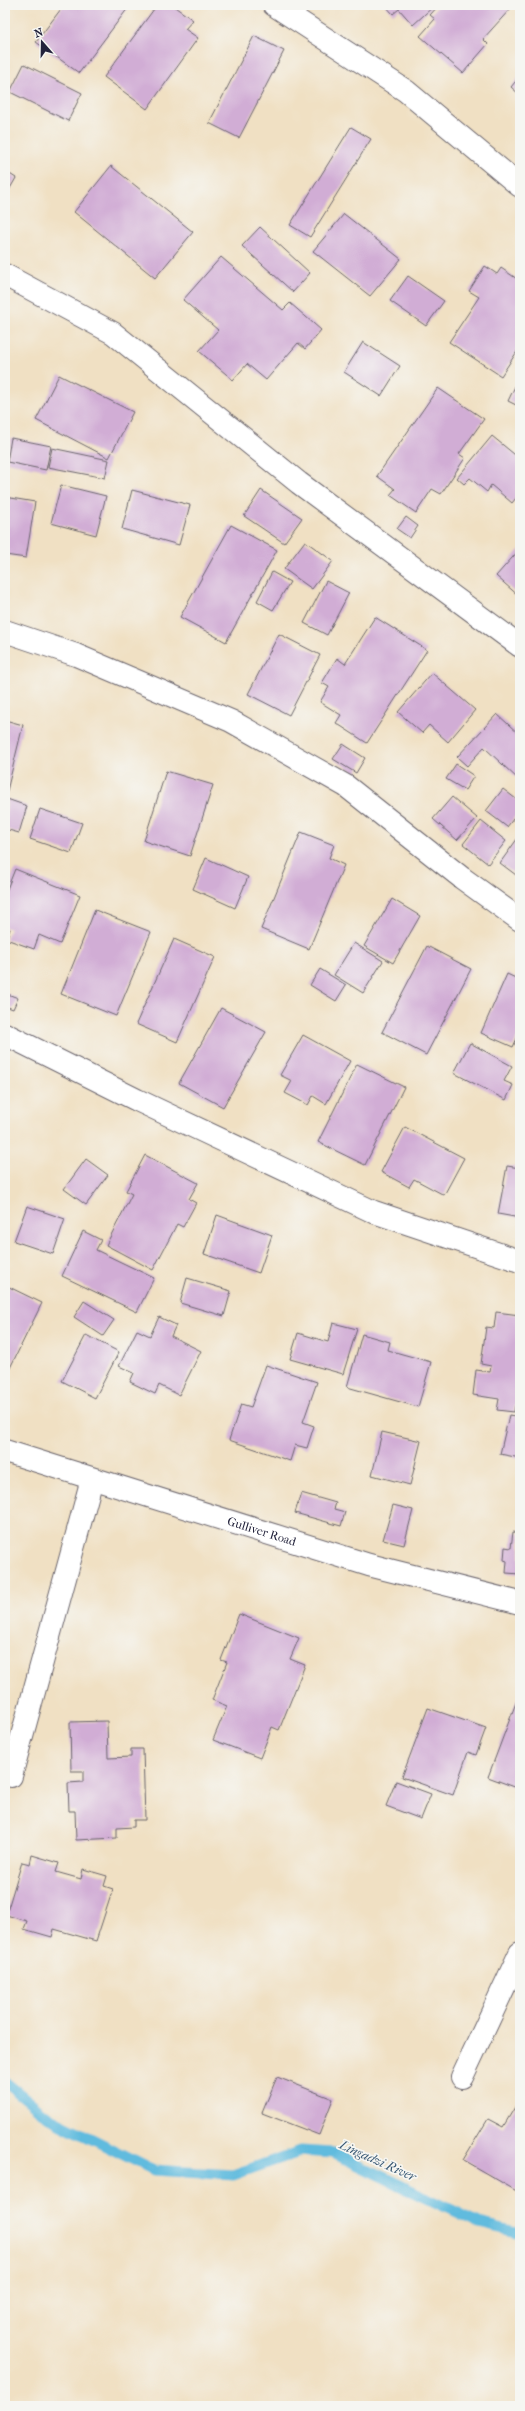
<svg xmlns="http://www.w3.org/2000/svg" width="525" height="2411" viewBox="0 0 525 2411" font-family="'IM FELL French Canon',serif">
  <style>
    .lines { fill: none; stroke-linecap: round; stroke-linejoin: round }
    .stream { stroke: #61bbde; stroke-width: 11 }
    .building { fill: #d1add5 }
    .lane-casing { stroke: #6a646b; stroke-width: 24 }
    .street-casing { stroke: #6a646b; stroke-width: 24 }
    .lane { stroke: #fff; stroke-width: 22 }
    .street { stroke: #fff; stroke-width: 22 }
    .labels { text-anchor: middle; stroke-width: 3.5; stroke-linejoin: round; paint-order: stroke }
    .street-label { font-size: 12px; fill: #22223b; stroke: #f6f6f2 }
    .water-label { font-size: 13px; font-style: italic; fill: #385874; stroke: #f6f6f2 }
  </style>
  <rect width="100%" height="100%" fill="#f6f6f2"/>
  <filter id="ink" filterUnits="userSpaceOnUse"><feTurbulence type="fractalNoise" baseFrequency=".025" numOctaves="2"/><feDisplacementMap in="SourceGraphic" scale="8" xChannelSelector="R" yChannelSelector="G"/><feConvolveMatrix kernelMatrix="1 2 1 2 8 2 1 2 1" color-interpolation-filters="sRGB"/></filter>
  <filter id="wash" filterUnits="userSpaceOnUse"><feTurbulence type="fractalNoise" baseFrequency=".012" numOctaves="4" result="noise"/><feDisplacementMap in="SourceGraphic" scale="16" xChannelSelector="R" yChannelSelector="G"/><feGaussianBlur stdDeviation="0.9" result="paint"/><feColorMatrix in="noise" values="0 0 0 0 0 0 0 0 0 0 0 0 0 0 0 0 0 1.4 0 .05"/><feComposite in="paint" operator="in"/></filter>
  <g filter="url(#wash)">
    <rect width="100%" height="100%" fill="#f0e0c3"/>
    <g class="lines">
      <path class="stream" d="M5 2082 50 2118 154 2170 233 2175 301 2151 333 2153 479 2223 520 2233"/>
    </g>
    <g id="blocks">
      <g class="building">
        <path d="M64 5H124L128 8 79 73 36 42Z"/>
        <path d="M157 5H172L193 20 185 29 198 38 147 109 104 77Z"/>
        <path d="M385 5H435L413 25 399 9 393 14Z"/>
        <path d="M439 5H507L511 8 483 39 488 44 463 73 420 36 435 19 430 15Z"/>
        <path d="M254 36 284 51 239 138 209 123Z"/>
        <path d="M24 64 82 93 68 121 10 92Z"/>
        <path d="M520 76V95L511 87Z"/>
        <path d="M351 127 371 139 310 237 290 225Z"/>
        <path d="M111 166 193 232 155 278 74 212Z"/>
        <path d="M5 171 16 178 5 197Z"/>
        <path d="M344 214 401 259 370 296 313 251Z"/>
        <path d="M260 227 310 273 293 292 242 246Z"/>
        <path d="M221 257 283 310 290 303 321 330 305 349 298 343 266 380 247 364 233 380 199 351 218 330 183 300Z"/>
        <path d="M485 266 497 274 501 268 520 281V347L501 376 449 342 479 297 469 291Z"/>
        <path d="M408 276 444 301 426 326 390 301Z"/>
        <path d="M363 342 400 366 381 396 344 372Z"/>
        <path d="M59 375 133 412 109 458 36 420Z"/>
        <path d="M520 376V407L508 401Z"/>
        <path d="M438 388 484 419 459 454 465 458 441 494 432 489 416 513 390 495 395 489 377 476Z"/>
        <path d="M492 436 520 459V493L512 503 491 485 487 492 470 478 464 484 457 478Z"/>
        <path d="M11 438 51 446 46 470 7 462Z"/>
        <path d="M52 448 109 460 105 478 48 467Z"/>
        <path d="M61 485 106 496 96 535 51 523Z"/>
        <path d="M132 490 190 505 179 545 122 529Z"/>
        <path d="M261 490 302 518 284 543 244 516Z"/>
        <path d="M5 497 35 502 26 558 5 555Z"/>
        <path d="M406 517 418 526 410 538 397 529Z"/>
        <path d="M231 525 277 550 226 642 180 617Z"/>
        <path d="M305 541 333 561 312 589 284 569Z"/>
        <path d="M520 549V597L496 576Z"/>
        <path d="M272 572 290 582 273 610 257 601Z"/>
        <path d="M326 581 349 593 327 635 304 623Z"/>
        <path d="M375 617 427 650 367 743 336 723 341 715 320 702 329 687 322 683 337 658 345 664Z"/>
        <path d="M279 634 320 655 289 715 248 694Z"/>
        <path d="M432 673 475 710 448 742 429 725 422 733 398 712Z"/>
        <path d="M497 714 520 735V781L484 747 467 766 457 757Z"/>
        <path d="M5 720 23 725 6 795H5Z"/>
        <path d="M343 744 365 758 356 773 333 759Z"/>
        <path d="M456 764 474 776 465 790 446 779Z"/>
        <path d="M166 771 213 785 190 856 144 841Z"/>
        <path d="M503 789 520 802V810L507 827 486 811Z"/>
        <path d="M452 797 477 818 457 840 433 819Z"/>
        <path d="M7 799 27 806 19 833 5 829Z"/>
        <path d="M40 809 82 823 71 853 30 839Z"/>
        <path d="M481 821 506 841 488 864 463 844Z"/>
        <path d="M301 832 334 845 329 858 344 865 309 949 261 929Z"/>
        <path d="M520 835V878L500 863Z"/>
        <path d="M206 858 248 877 235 908 193 889Z"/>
        <path d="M15 869 80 895 60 944 39 935 34 949 6 939 10 929 5 927V894Z"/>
        <path d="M392 899 420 916 393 963 364 946Z"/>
        <path d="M95 910 151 932 116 1016 61 994Z"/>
        <path d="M174 939 215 957 177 1042 136 1024Z"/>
        <path d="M354 943 383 961 363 993 334 975Z"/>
        <path d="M427 946 471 969 426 1055 382 1032Z"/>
        <path d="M320 969 346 985 336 1001 310 985Z"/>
        <path d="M507 974 520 980V1032L513 1047 481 1033Z"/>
        <path d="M5 993 18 998 13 1009 5 1006Z"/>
        <path d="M221 1008 266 1032 223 1107 179 1083Z"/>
        <path d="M303 1035 350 1061 326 1104 313 1096 308 1105 285 1093 292 1081 280 1075Z"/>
        <path d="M470 1043 512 1066 504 1081 513 1085 506 1100 454 1073Z"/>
        <path d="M357 1064 404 1087 365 1165 318 1142Z"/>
        <path d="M405 1127 464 1158 444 1195 414 1179 409 1187 381 1172Z"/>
        <path d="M145 1155 198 1183 189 1199 196 1203 183 1227 177 1224 153 1270 106 1245 132 1194 126 1191Z"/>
        <path d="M86 1159 108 1175 86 1205 64 1189Z"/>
        <path d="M507 1166 520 1168V1218L498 1214Z"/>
        <path d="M27 1206 65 1219 53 1254 14 1241Z"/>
        <path d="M217 1215 272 1235 259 1273 204 1254Z"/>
        <path d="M83 1231 101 1240 96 1250 154 1278 137 1312 62 1276Z"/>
        <path d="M187 1278 231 1291 224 1316 180 1303Z"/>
        <path d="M5 1285 42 1303 5 1378Z"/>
        <path d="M84 1301 114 1320 103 1336 74 1317Z"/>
        <path d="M496 1312 520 1315V1406H515L514 1412 497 1410 499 1399 473 1395 476 1370 490 1372 491 1366 481 1364 486 1327 494 1328Z"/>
        <path d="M159 1317 176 1325 171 1336 201 1351 179 1395 159 1385 155 1394 130 1382 134 1373 119 1366 137 1330 150 1336Z"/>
        <path d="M333 1323 357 1329 343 1374 290 1359 298 1333 328 1342Z"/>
        <path d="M362 1334 390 1342 388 1350 431 1362 418 1407 347 1387Z"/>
        <path d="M86 1335 119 1352 95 1398 62 1381Z"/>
        <path d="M266 1365 317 1382 303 1422 314 1426 307 1448 295 1445 290 1461 229 1440 241 1404 251 1407Z"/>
        <path d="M509 1415 520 1417V1458L500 1454Z"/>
        <path d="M382 1432 421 1441 410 1485 372 1475Z"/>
        <path d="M301 1493 336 1503 334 1509 345 1512 341 1526 295 1513Z"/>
        <path d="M393 1505 413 1510 404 1545 383 1540Z"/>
        <path d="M513 1532 520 1533V1574L506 1573 507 1561 504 1560 505 1547 511 1548Z"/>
        <path d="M239 1614 299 1638 290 1659 305 1665 279 1730 272 1727 260 1758 213 1740 227 1706 212 1700 227 1662 221 1660Z"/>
        <path d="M520 1692V1789L488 1777Z"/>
        <path d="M428 1708 486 1728 476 1755 468 1752 453 1795 402 1777Z"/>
        <path d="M107 1721 108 1758 131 1757V1749H143L145 1820H134V1827L117 1828V1838L76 1840 75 1811H69L68 1783 83 1782V1771H71L70 1722Z"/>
        <path d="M396 1781 431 1794 421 1819 386 1806Z"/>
        <path d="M32 1855 59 1863 56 1872 81 1879 83 1869 107 1876 104 1886 113 1889 96 1941 54 1929 52 1937 24 1929 27 1921 6 1915 22 1862 30 1864Z"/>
        <path d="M277 2077 333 2099 319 2135 262 2113Z"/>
        <path d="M518 2102 520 2103V2193L463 2160 488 2119 503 2127Z"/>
      </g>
    </g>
  </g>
  <g filter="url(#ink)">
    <use href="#blocks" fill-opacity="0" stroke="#6a646b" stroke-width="1"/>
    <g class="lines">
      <defs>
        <path id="lane" d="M11 1776 92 1479"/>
        <g id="street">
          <path d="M274 5 406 91 520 186"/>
          <path d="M5 275 113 333 299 483 520 646"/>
          <path d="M5 631 76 655 231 721 346 786 462 878 520 920"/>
          <path d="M5 1034 137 1100 374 1212 520 1261"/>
          <path id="s1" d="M5 1451 369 1565 520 1603"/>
          <path d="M462 2077 520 1953"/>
        </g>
      </defs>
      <use href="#lane" class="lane-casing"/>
      <use href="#street" class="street-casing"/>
      <use href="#lane" class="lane"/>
      <use href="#street" class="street"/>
    </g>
  </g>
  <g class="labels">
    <g class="street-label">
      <text dy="4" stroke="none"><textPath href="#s1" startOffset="269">Gulliver Road</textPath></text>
    </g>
    <g class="water-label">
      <text transform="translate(378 2160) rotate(24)" y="5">Lingadzi River</text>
    </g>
  </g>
  <rect width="525" height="2411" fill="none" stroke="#f6f6f2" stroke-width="20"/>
  <g transform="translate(42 42) rotate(340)" stroke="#f6f6f2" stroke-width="3" paint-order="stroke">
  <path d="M0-3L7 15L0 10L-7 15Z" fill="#22223b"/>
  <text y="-6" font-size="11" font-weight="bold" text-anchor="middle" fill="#22223b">N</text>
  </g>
</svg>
